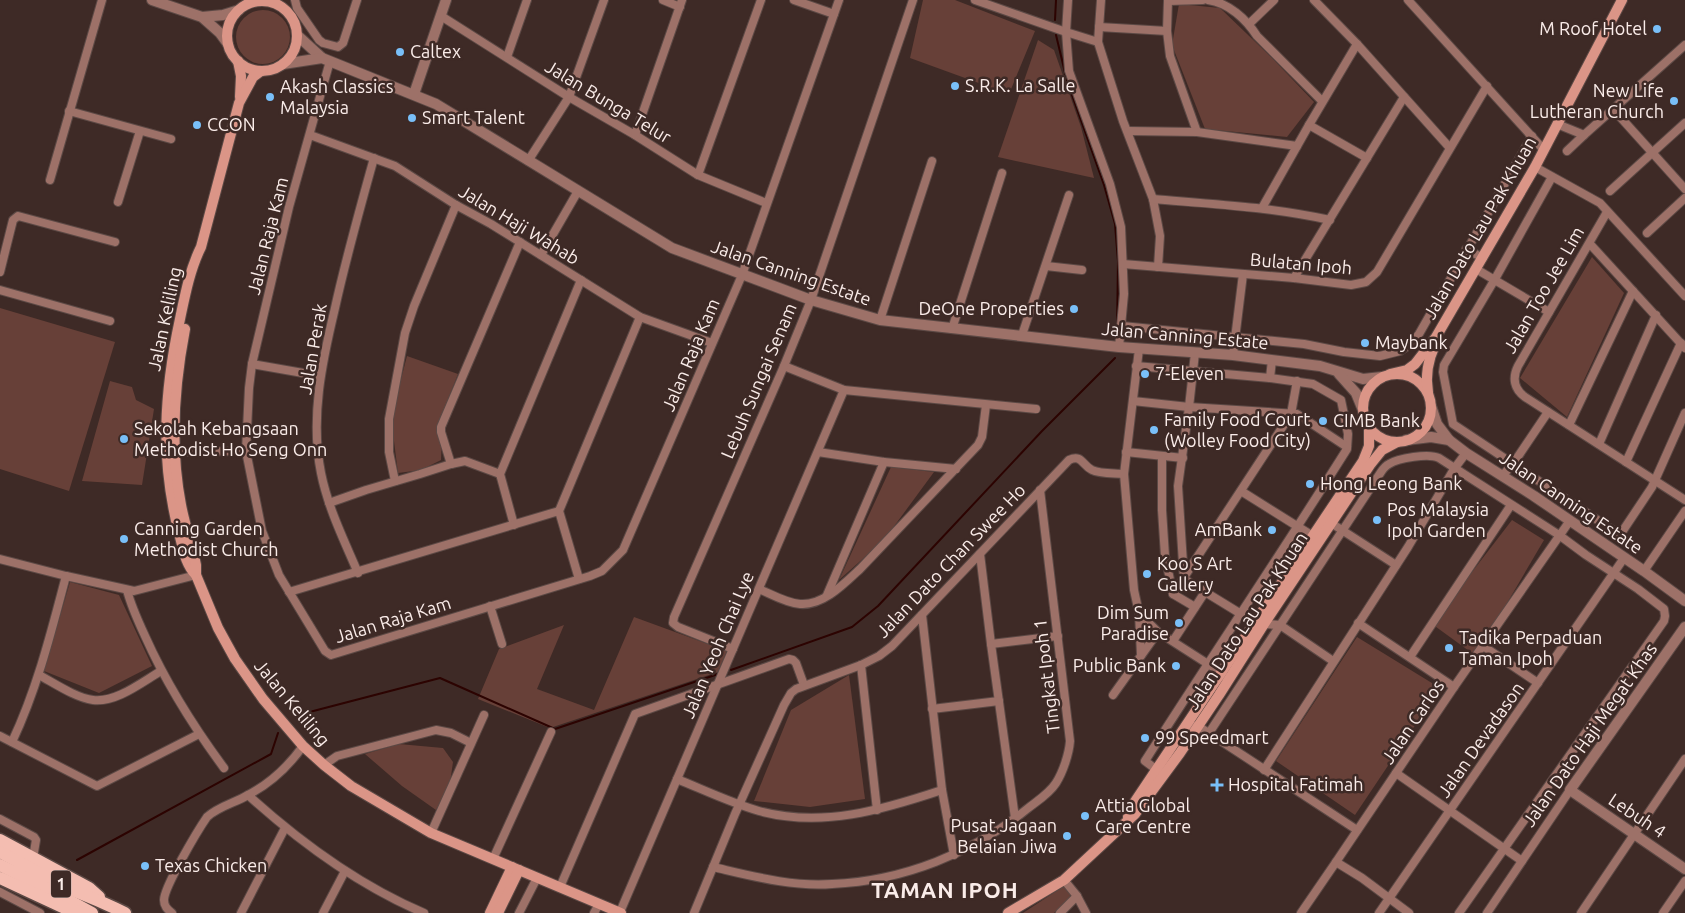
<svg xmlns="http://www.w3.org/2000/svg" width="1685" height="913" viewBox="0 0 1685 913" font-family="Ubuntu,sans-serif">
  <style>
    .green { fill: #674038 }
    .lines { fill: none; stroke-linecap: round; stroke-linejoin: round }
    .stream { stroke: #2c0301; stroke-width: 2 }
    .minor-casing { stroke: #5c4945; stroke-width: 10 }
    .tertiary-casing { stroke: #5c4945; stroke-width: 12 }
    .secondary-casing { stroke: #5c4945; stroke-width: 12 }
    .primary-casing { stroke: #5c4945; stroke-width: 15 }
    .minor { stroke: #9d7168; stroke-width: 8 }
    .tertiary { stroke: #9d7168; stroke-width: 10 }
    .secondary { stroke: #db9587; stroke-width: 10 }
    .primary { stroke: #f4bdb1; stroke-width: 12 }
    .poi-dot { fill: #79bff8; stroke: #3e2a26; stroke-width: 2 }
    .labels { text-anchor: middle; stroke-width: 5; stroke-linejoin: round; paint-order: stroke }
    .shield { fill: #3e2a26; stroke: #c2b2ae; stroke-width: 1 }
    .shield-label { font-size: 16px; font-weight: bold; fill: #faece9 }
    .poi-label { font-size: 18px; fill: #faece9; stroke: #3e2a26; text-anchor: start }
    .street-label { font-size: 18px; fill: #faece9; stroke: #3e2a26 }
    .district-label { font-size: 22px; font-weight: bold; letter-spacing: 1px; fill: #faece9; stroke: #3e2a26 }
  </style>
  <rect width="100%" height="100%" fill="#3e2a26"/>
  <g class="green">
    <path d="M923 0H955L1035 31 1009 94 910 58Z"/>
    <path d="M1179 4 1220 8 1273 59 1314 102 1287 137 1205 129 1172 45Z"/>
    <circle cx="263" cy="37" r="27"/>
    <path d="M1038 40 1054 50 1081 127 1094 178 998 157Z"/>
    <path d="M1592 257 1624 293 1567 417 1520 378Z"/>
    <path d="M0 308 115 342 69 491 0 469Z"/>
    <path d="M407 356 458 374 443 412 441 460 421 470 398 473 393 433 394 406Z"/>
    <path d="M110 381 132 387 136 400 154 409 142 485 82 481Z"/>
    <path d="M891 467 934 472 884 540 839 580Z"/>
    <path d="M1512 520 1544 540 1476 656 1432 624Z"/>
    <path d="M70 582 119 595 152 666 99 693 44 671Z"/>
    <path d="M634 617 727 651 718 672 550 728 478 699 499 649 564 625 537 689 594 710Z"/>
    <path d="M1357 637 1440 688 1355 815 1276 761Z"/>
    <path d="M849 675 865 799 810 807 754 801 791 710Z"/>
    <path d="M399 744 443 748 453 762 449 790 436 810 402 786 365 754Z"/>
    <path d="M1064 886 1072 896 1054 913H1023Z"/>
  </g>
  <g class="lines">
    <g class="stream">
      <path d="M1055 20 1056 0"/>
      <path d="M1056 35 1067 81 1104 185 1115 224 1118 261 1117 332"/>
      <path d="M731 670 852 627 878 606 1042 431 1115 358"/>
      <path d="M298 715 440 678 555 729 718 674"/>
      <path d="M77 860 271 754 278 733"/>
    </g>
    <defs>
      <g id="minor">
        <path d="M295 0 297 8 319 40 323 43 338 47 343 43 357 0"/>
        <path d="M663 0 680 7"/>
        <path d="M794 0 834 14"/>
        <path d="M975 0 1066 32 1098 42"/>
        <path d="M1068 0 1066 32 1069 71 1110 184 1121 227 1124 294 1119 347"/>
        <path d="M1101 0 1098 42 1123 121 1153 199 1160 236 1158 267"/>
        <path d="M1168 0 1167 31 1170 56 1197 132"/>
        <path d="M1208 0C1229 3 1246 19 1257 36L1322 101"/>
        <path d="M1314 0 1357 44 1449 147"/>
        <path d="M1408 0 1544 150"/>
        <path d="M1168 1 1203 0"/>
        <path d="M441 16 569 97 635 135 698 175 766 203"/>
        <path d="M1249 24 1274 0"/>
        <path d="M1099 27 1167 31"/>
        <path d="M507 57 527 0"/>
        <path d="M330 61 289 207 252 364 249 388 246 451 262 531 279 575 325 651 331 655 590 576 602 571 623 550 742 275 839 0"/>
        <path d="M1613 109 1685 189"/>
        <path d="M69 111 171 139"/>
        <path d="M1557 124 1584 135 1685 45"/>
        <path d="M1309 125 1367 158"/>
        <path d="M1128 131 1197 132 1297 146"/>
        <path d="M310 135 395 166 456 205 491 224 640 317 712 343"/>
        <path d="M635 135 682 0"/>
        <path d="M1567 151 1584 135"/>
        <path d="M528 161 569 97 604 0"/>
        <path d="M1535 167 1600 203 1685 296"/>
        <path d="M698 175 761 0"/>
        <path d="M1552 177 1495 279 1444 365 1443 372 1453 424 1620 535 1652 487 1685 413"/>
        <path d="M50 180 102 0"/>
        <path d="M1610 191 1685 123"/>
        <path d="M1153 199C1212 204 1271 207 1330 220"/>
        <path d="M118 202 140 131"/>
        <path d="M1262 208 1309 125 1357 44"/>
        <path d="M1607 212 1518 366C1512 378 1514 389 1525 397L1685 500"/>
        <path d="M1647 233 1685 198"/>
        <path d="M1590 244 1685 348"/>
        <path d="M1466 249 1483 258"/>
        <path d="M541 255 578 191"/>
        <path d="M1123 264 1294 278 1351 285 1366 282 1377 272 1487 86"/>
        <path d="M1046 266 1082 270"/>
        <path d="M1476 269 1549 312"/>
        <path d="M0 272 13 220 18 216 115 242"/>
        <path d="M1294 278 1404 97"/>
        <path d="M0 290 110 321"/>
        <path d="M880 320 932 161"/>
        <path d="M1122 326 1304 344 1344 352 1380 356 1400 351 1412 343 1419 334 1532 136"/>
        <path d="M952 329 1002 173"/>
        <path d="M1022 335 1069 195"/>
        <path d="M1139 349 1124 474 1134 590 1139 613 1158 632 1222 673 1224 676"/>
        <path d="M1233 355 1243 274"/>
        <path d="M252 364 320 376"/>
        <path d="M784 366 844 390 1036 409"/>
        <path d="M1136 366 1270 378 1313 384 1341 400 1348 434 1347 449C1281 554 1212 656 1145 761L1157 770"/>
        <path d="M1270 378 1272 360"/>
        <path d="M1133 401 1189 407 1297 414 1347 447"/>
        <path d="M1569 425 1633 291"/>
        <path d="M1599 444 1656 315"/>
        <path d="M175 452 246 451"/>
        <path d="M818 452 884 462 956 469"/>
        <path d="M1126 452 1183 458"/>
        <path d="M1162 457V510L1165 556 1173 594 1195 607"/>
        <path d="M1626 462 1681 343"/>
        <path d="M451 464 441 432V427L520 242"/>
        <path d="M1502 476 1513 464 1548 412"/>
        <path d="M395 481 389 452V419L405 333 414 306 456 205"/>
        <path d="M1241 491 1316 538"/>
        <path d="M329 503 366 490 420 474 451 464 465 461 500 474"/>
        <path d="M514 525 500 474 581 280"/>
        <path d="M1329 525 1331 523 1396 565"/>
        <path d="M980 554 991 644 1015 818"/>
        <path d="M0 559 66 576 134 591 196 575"/>
        <path d="M1644 571 1685 511"/>
        <path d="M358 573C344 540 328 508 321 473 310 418 322 362 335 308 346 258 360 208 374 158"/>
        <path d="M579 579 559 511 640 317"/>
        <path d="M1184 579 1178 486 1189 407 1195 353"/>
        <path d="M1184 579 1259 625"/>
        <path d="M759 589C771 594 786 603 800 604 823 606 845 583 860 569L978 445 982 437 986 405"/>
        <path d="M127 590C131 606 138 621 145 636 166 683 193 726 224 768"/>
        <path d="M289 592 559 511"/>
        <path d="M1173 594 1291 414 1297 381"/>
        <path d="M827 595 884 462"/>
        <path d="M490 606 502 644"/>
        <path d="M1139 613 1141 655"/>
        <path d="M922 615 942 790 954 855"/>
        <path d="M1358 623 1454 687"/>
        <path d="M1264 624 1280 625 1333 661"/>
        <path d="M1173 641 1205 592"/>
        <path d="M991 644 1058 636"/>
        <path d="M1483 646 1538 683"/>
        <path d="M733 649 678 627 673 623 674 617 784 366 811 300 913 0"/>
        <path d="M1410 657 1511 505"/>
        <path d="M861 665 877 810"/>
        <path d="M39 675C54 683 76 698 93 700 116 703 142 682 161 671"/>
        <path d="M1113 695 1158 632"/>
        <path d="M932 709 999 701"/>
        <path d="M1209 733 1381 472C1383 469 1385 466 1389 464 1398 458 1429 453 1439 458L1559 535 1586 555 1638 589 1664 609 1665 616 1664 621 1459 913"/>
        <path d="M1185 734 1192 726H1198L1357 830"/>
        <path d="M0 736 97 786 199 734"/>
        <path d="M12 742C37 689 51 633 66 576"/>
        <path d="M324 765 337 756 436 730 451 733 471 743"/>
        <path d="M1264 770 1408 547 1454 469 1466 453"/>
        <path d="M1396 773 1522 861"/>
        <path d="M677 779C704 790 731 803 759 811 822 828 882 810 942 790"/>
        <path d="M248 795C301 843 358 885 424 913"/>
        <path d="M0 819 34 837 36 840 33 858"/>
        <path d="M431 833 484 715"/>
        <path d="M493 859 551 732"/>
        <path d="M713 867C752 876 792 887 832 884 903 881 973 853 1027 809 1037 801 1049 794 1056 783 1063 772 1069 754 1070 741L1040 490"/>
        <path d="M1064 880 1077 896 1086 913"/>
        <path d="M560 887 635 714 789 659 793 660 796 663 804 685"/>
        <path d="M0 892 40 913"/>
        <path d="M620 912 844 390"/>
        <path d="M172 913C167 909 164 906 164 900 164 887 198 830 207 817 219 806 235 803 248 795 271 783 288 767 303 746"/>
        <path d="M241 913 285 828"/>
        <path d="M323 913 345 871"/>
        <path d="M519 913 537 878"/>
        <path d="M594 913 599 904"/>
        <path d="M694 913 735 814 784 705 791 693 796 689 861 665 879 656 892 646 1069 460C1082 454 1082 465 1092 470 1100 474 1115 473 1124 474"/>
        <path d="M1060 913 1077 896"/>
        <path d="M1301 913 1336 862"/>
        <path d="M1379 913 1624 558"/>
        <path d="M1409 913 1362 878 1336 862 1454 687 1569 522"/>
        <path d="M1487 913 1570 790"/>
        <path d="M1581 913 1685 759"/>
        <path d="M1663 913 1685 881"/>
      </g>
      <g id="tertiary">
        <path d="M152 0 202 17 220 33 228 44"/>
        <path d="M202 17 223 15 239 10"/>
        <path d="M297 35 322 58"/>
        <path d="M283 64 322 58 436 104 672 248 811 300 880 320 1119 347 1233 355 1320 366 1363 379 1382 377"/>
        <path d="M414 94 446 0"/>
        <path d="M1339 374 1356 393 1363 410"/>
        <path d="M1431 406 1437 424 1449 440"/>
        <path d="M1406 440 1431 437 1449 440 1466 453 1534 496 1644 571 1685 601"/>
        <path d="M1685 627 1570 790 1685 869"/>
      </g>
      <g id="secondary">
        <circle cx="262" cy="36" r="35"/>
        <path d="M238 61 241 76 240 97"/>
        <path d="M261 71 253 77 239 103 201 247C190 269 185 295 180 319 164 393 160 459 179 533 183 548 185 564 196 575L218 628 235 659 263 699 303 746 324 765 351 786 431 833 621 913"/>
        <path d="M185 329C174 386 170 448 181 505 185 526 192 545 196 565V575"/>
        <path d="M1390 374 1407 370 1415 364 1436 337 1535 167 1622 0"/>
        <circle cx="1397" cy="408" r="34"/>
        <path d="M1428 392C1425 375 1428 360 1435 345"/>
        <path d="M1128 817 1132 806 1363 461 1369 446V428"/>
        <path d="M490 913 512 867"/>
        <path d="M498 913 519 870"/>
        <path d="M1008 913 1064 880 1135 814 1180 753 1219 695 1264 624 1370 465 1382 450 1397 442"/>
      </g>
      <g id="primary">
        <path d="M0 840 89 888 99 897"/>
        <path d="M0 852C27 866 54 883 82 894 97 900 111 906 125 913"/>
        <path d="M0 865 46 888 92 913"/>
        <path d="M0 878 69 910 79 912"/>
      </g>
    </defs>
    <use href="#minor" class="minor-casing"/>
    <use href="#tertiary" class="tertiary-casing"/>
    <use href="#secondary" class="secondary-casing"/>
    <use href="#primary" class="primary-casing"/>
    <use href="#minor" class="minor"/>
    <use href="#tertiary" class="tertiary"/>
    <use href="#secondary" class="secondary"/>
    <use href="#primary" class="primary"/>
  </g>
  <g class="poi-dot">
    <circle cx="1657" cy="29" r="5"/>
    <circle cx="400" cy="52" r="5"/>
    <circle cx="955" cy="86" r="5"/>
    <circle cx="270" cy="97" r="5"/>
    <circle cx="1674" cy="101" r="5"/>
    <circle cx="412" cy="118" r="5"/>
    <circle cx="197" cy="125" r="5"/>
    <circle cx="1074" cy="309" r="5"/>
    <circle cx="1365" cy="343" r="5"/>
    <circle cx="1145" cy="374" r="5"/>
    <circle cx="1323" cy="421" r="5"/>
    <circle cx="1154" cy="430" r="5"/>
    <circle cx="124" cy="439" r="5"/>
    <circle cx="1310" cy="484" r="5"/>
    <circle cx="1377" cy="520" r="5"/>
    <circle cx="1272" cy="530" r="5"/>
    <circle cx="124" cy="539" r="5"/>
    <circle cx="1147" cy="574" r="5"/>
    <circle cx="1179" cy="623" r="5"/>
    <circle cx="1449" cy="648" r="5"/>
    <circle cx="1176" cy="666" r="5"/>
    <circle cx="1145" cy="738" r="5"/>
    <path d="M1214.5 777.5h5v5h5v5h-5v5h-5v-5h-5v-5h5z"/>
    <circle cx="1085" cy="816" r="5"/>
    <circle cx="1067" cy="836" r="5"/>
    <circle cx="145" cy="866" r="5"/>
  </g>
  <g class="labels">
    <rect class="shield" x="51" y="870.5" width="20" height="27" rx="4"/>
    <g class="shield-label">
      <text x="61" y="890">1</text>
    </g>
    <g class="poi-label">
      <text x="1647" y="35" text-anchor="end">M Roof Hotel</text>
      <text x="410" y="58">Caltex</text>
      <text x="965" y="92">S.R.K. La Salle</text>
      <text x="280" y="93">Akash Classics<tspan x="280" dy="21">Malaysia</tspan></text>
      <text x="1664" y="97" text-anchor="end">New Life<tspan x="1664" dy="21">Lutheran Church</tspan></text>
      <text x="422" y="124">Smart Talent</text>
      <text x="207" y="131">CCON</text>
      <text x="1064" y="315" text-anchor="end">DeOne Properties</text>
      <text x="1375" y="349">Maybank</text>
      <text x="1155" y="380">7-Eleven</text>
      <text x="1164" y="426">Family Food Court<tspan x="1164" dy="21">(Wolley Food City)</tspan></text>
      <text x="1333" y="427">CIMB Bank</text>
      <text x="134" y="435">Sekolah Kebangsaan<tspan x="134" dy="21">Methodist Ho Seng Onn</tspan></text>
      <text x="1320" y="490">Hong Leong Bank</text>
      <text x="1387" y="516">Pos Malaysia<tspan x="1387" dy="21">Ipoh Garden</tspan></text>
      <text x="134" y="535">Canning Garden<tspan x="134" dy="21">Methodist Church</tspan></text>
      <text x="1262" y="536" text-anchor="end">AmBank</text>
      <text x="1157" y="570">Koo S Art<tspan x="1157" dy="21">Gallery</tspan></text>
      <text x="1169" y="619" text-anchor="end">Dim Sum<tspan x="1169" dy="21">Paradise</tspan></text>
      <text x="1459" y="644">Tadika Perpaduan<tspan x="1459" dy="21">Taman Ipoh</tspan></text>
      <text x="1166" y="672" text-anchor="end">Public Bank</text>
      <text x="1155" y="744">99 Speedmart</text>
      <text x="1228" y="791">Hospital Fatimah</text>
      <text x="1095" y="812">Attia Global<tspan x="1095" dy="21">Care Centre</tspan></text>
      <text x="1057" y="832" text-anchor="end">Pusat Jagaan<tspan x="1057" dy="21">Belaian Jiwa</tspan></text>
      <text x="155" y="872">Texas Chicken</text>
    </g>
    <g class="street-label">
      <text transform="translate(608 102) rotate(31)" y="6">Jalan Bunga Telur</text>
      <text transform="translate(519 225) rotate(31)" y="6">Jalan Haji Wahab</text>
      <text transform="translate(1480 228) rotate(-60)" y="6">Jalan Dato Lau Pak Khuan</text>
      <text transform="translate(268 236) rotate(-76)" y="6">Jalan Raja Kam</text>
      <text transform="translate(1301 264) rotate(5)" y="6">Bulatan Ipoh</text>
      <text transform="translate(791 273) rotate(19)" y="6">Jalan Canning Estate</text>
      <text transform="translate(1544 290) rotate(-60)" y="6">Jalan Too Jee Lim</text>
      <text transform="translate(165 319) rotate(-78)" y="6">Jalan Keliling</text>
      <text transform="translate(1185 336) rotate(5)" y="6">Jalan Canning Estate</text>
      <text transform="translate(313 349) rotate(-80)" y="6">Jalan Perak</text>
      <text transform="translate(691 355) rotate(-67)" y="6">Jalan Raja Kam</text>
      <text transform="translate(759 381) rotate(-67)" y="6">Lebuh Sungai Senam</text>
      <text transform="translate(1571 503) rotate(34)" y="6">Jalan Canning Estate</text>
      <text transform="translate(951 561) rotate(-46)" y="6">Jalan Dato Chan Swee Ho</text>
      <text transform="translate(393 620) rotate(-17)" y="6">Jalan Raja Kam</text>
      <text transform="translate(1247 621) rotate(-57)" y="6">Jalan Dato Lau Pak Khuan</text>
      <text transform="translate(718 645) rotate(-67)" y="6">Jalan Yeoh Chai Lye</text>
      <text transform="translate(1047 676) rotate(-97)" y="6">Tingkat Ipoh 1</text>
      <text transform="translate(292 703) rotate(50)" y="6">Jalan Keliling</text>
      <text transform="translate(1413 722) rotate(-56)" y="6">Jalan Carlos</text>
      <text transform="translate(1590 735) rotate(-55)" y="6">Jalan Dato Haji Megat Khas</text>
      <text transform="translate(1481 740) rotate(-55)" y="6">Jalan Devadason</text>
      <text transform="translate(1637 816) rotate(34)" y="6">Lebuh 4</text>
    </g>
    <g class="district-label">
      <text x="945" y="898">TAMAN IPOH</text>
    </g>
  </g>
</svg>
